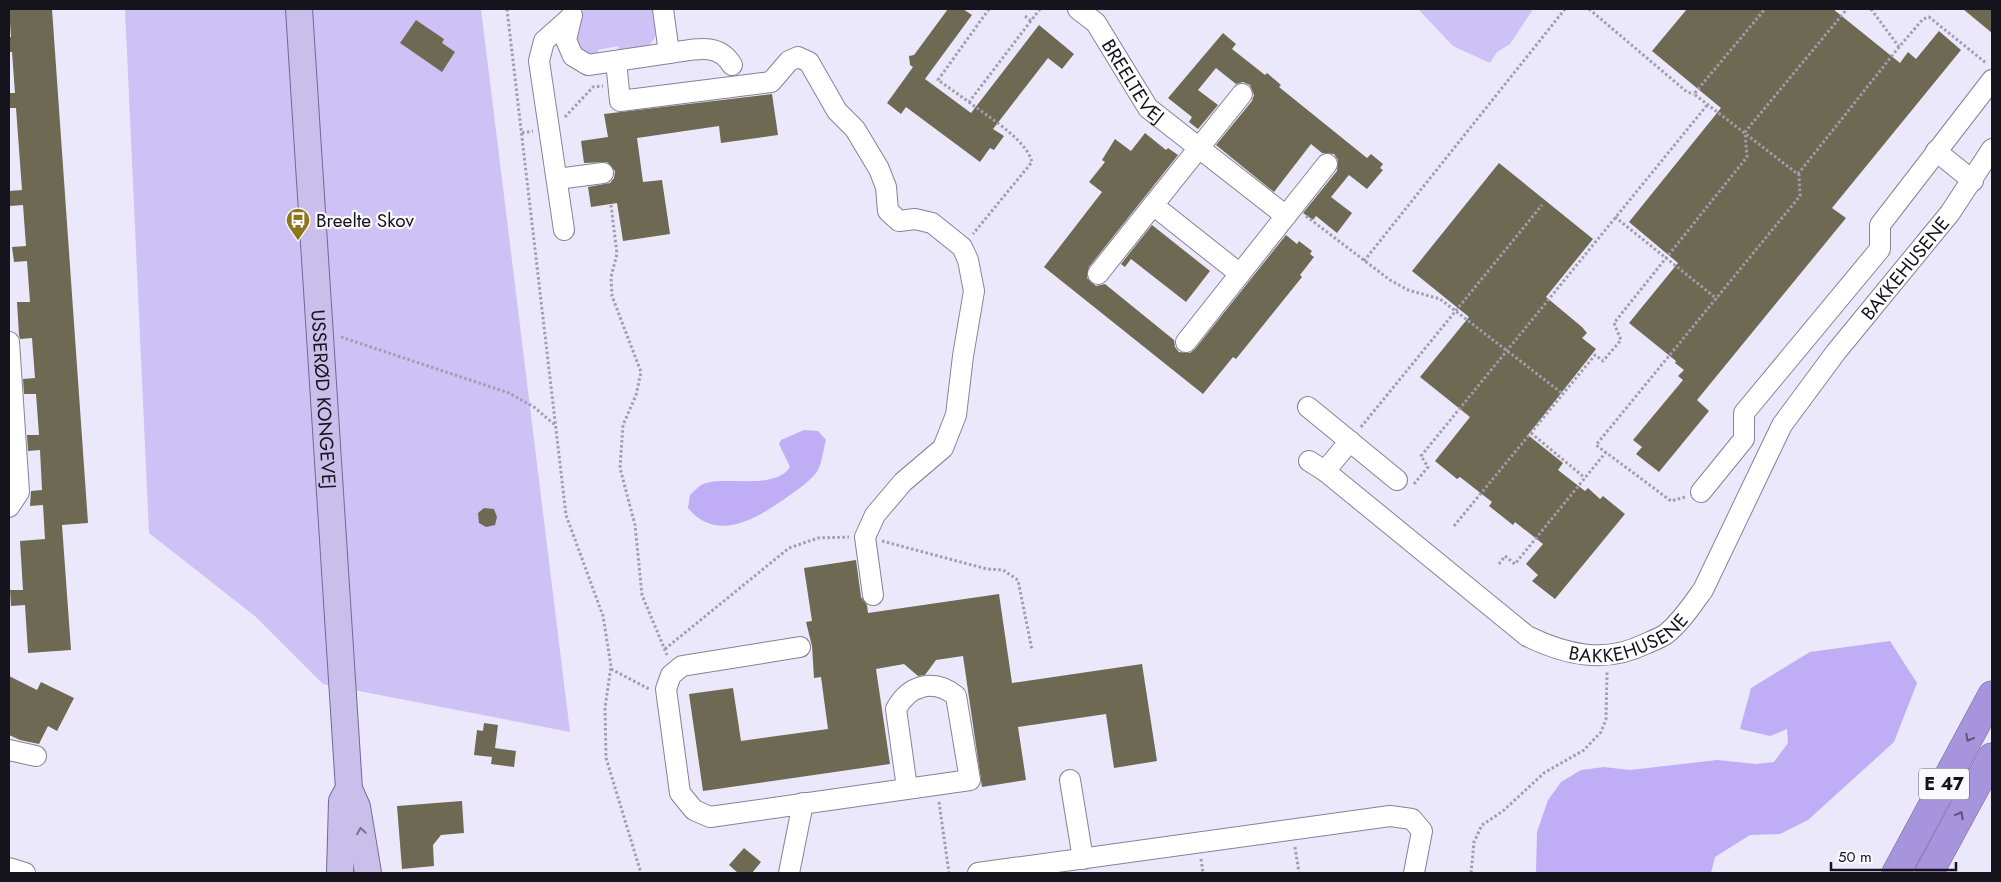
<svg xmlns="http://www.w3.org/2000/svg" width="2001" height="882" viewBox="0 0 2001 882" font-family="Jost,sans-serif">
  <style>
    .green { fill: #cdc1f5 }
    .water { fill: #bfaef5 }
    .building { fill: #6e6953 }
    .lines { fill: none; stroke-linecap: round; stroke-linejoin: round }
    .minor-casing { stroke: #868197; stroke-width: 22 }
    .major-casing { stroke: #736799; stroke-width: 28 }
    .highway-casing { stroke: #736799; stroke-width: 29 }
    .path { stroke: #a09dad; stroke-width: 3; stroke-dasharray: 2.5 2.5; stroke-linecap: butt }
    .minor { stroke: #fff; stroke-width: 20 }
    .major { stroke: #cabfeb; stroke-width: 26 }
    .highway { stroke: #a694dd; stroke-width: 28 }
    .oneway { stroke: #5e547c }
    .oneway2 { stroke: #79728d }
    .labels { text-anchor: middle; stroke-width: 4.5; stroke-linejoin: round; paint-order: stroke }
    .shield { fill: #f9f8fd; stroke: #59585f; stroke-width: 1 }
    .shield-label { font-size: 18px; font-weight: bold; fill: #15131b }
    .street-label { font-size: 19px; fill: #15131b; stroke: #f9f8fd }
    .poi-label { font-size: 19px; fill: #15131b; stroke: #f9f8fd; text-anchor: start }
  </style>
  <rect width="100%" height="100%" fill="#ece8fc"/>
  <g class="green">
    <path d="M125 9H481L570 732 323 684 256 617 149 533Z"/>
    <path d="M583 9H657C657 46 655 46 619 55L618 46 598 50 599 58 584 57 575 41Z"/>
    <path d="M1418 9H1533L1510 44 1497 52 1490 63 1453 46Z"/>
  </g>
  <g class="water">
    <path d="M804 430 818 431 826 440C823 449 822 466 816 473 807 484 794 492 783 500 754 520 716 542 688 508L690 495C694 492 698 486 703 484 724 475 775 491 790 467L779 444 781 440Z"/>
    <path d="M1890 641 1917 683 1894 742 1808 820 1780 834 1750 835 1715 857 1711 873H1536L1537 832 1548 800 1561 782 1581 770 1604 767 1630 770 1717 760 1756 764 1774 762 1788 743 1787 729 1770 736 1740 729 1751 688 1810 652Z"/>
  </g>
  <g class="building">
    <path d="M9 9H52L88 523 62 525 71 650 28 653 25 605 11 606 10 590H23L20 541 45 539 43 505 30 506 31 491 42 490 40 450 28 451 27 435H39L36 394H24L23 379 35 378 32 338 20 339 19 335 17 302H30L27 261 14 262 12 247 26 246 23 205 10 206 9 191 22 190 16 108H9V93H15L12 52H9V37H11Z"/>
    <path d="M948 9H963L972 15 925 79 971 113 1039 25 1074 54 1062 69 1048 58 993 129 1004 136 994 150 990 148 980 162 906 107 901 114 887 103 913 67 910 65 909 56 914 55Z"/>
    <path d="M1687 9H1833L1900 63 1908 52 1916 59 1939 31 1961 50 1832 208 1846 218 1697 400 1709 411 1659 472 1636 454 1642 447 1633 440 1683 380 1678 376 1684 370 1675 363 1676 361 1629 323 1678 263 1629 222 1721 108 1652 51Z"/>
    <path d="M1963 9H1992V33Z"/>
    <path d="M416 20 444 39 442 43 455 52 442 72 400 43Z"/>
    <path d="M1223 33 1236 44 1232 49 1265 75 1267 73 1281 85 1279 87 1367 158 1371 154 1383 164 1380 168 1383 170 1367 189 1349 175 1331 197 1352 213 1337 233 1316 216 1313 220 1303 213 1337 171 1338 160 1334 154 1322 153 1311 144 1274 192 1216 145 1252 101 1254 95 1250 85 1243 82 1236 84 1216 68 1198 90 1218 105 1198 129 1189 122 1192 117 1168 98Z"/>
    <path d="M772 94 778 135 721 143 719 126 637 138 643 182 662 180 670 234 623 241 617 203 591 207 588 187 610 183 614 178 615 171 607 162 584 163 581 141 608 137 604 114Z"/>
    <path d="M1145 133 1166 150 1168 148 1178 155 1089 267 1087 278 1096 286 1105 284 1174 340 1175 347 1179 352 1190 353 1195 349 1286 235 1297 244 1299 241 1312 251 1310 254 1314 257 1300 275 1302 277 1236 359 1233 357 1203 394 1044 267 1102 192 1089 182 1105 162 1102 160 1115 139 1131 151Z"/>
    <path d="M1499 163 1593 239 1546 297 1582 327 1587 333 1582 338 1596 349 1528 435 1563 463 1558 470 1585 491 1588 488 1600 499 1603 496 1625 514 1555 599 1532 581 1538 575 1526 564 1543 544 1515 522 1513 525 1489 506 1492 502 1460 477 1457 479 1435 461 1470 417 1420 377 1469 317 1412 271Z"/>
    <path d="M1152 225 1210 271 1186 302 1131 259 1125 267 1121 264Z"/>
    <path d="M484 508 494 509 497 517 495 525 486 527 479 523 478 513Z"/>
    <path d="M856 560 861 597 867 605 868 613 999 594 1012 683 1142 664 1157 761 1114 768 1106 714 1018 727 1026 780 982 787 963 656 936 660 925 675 918 676 904 664 876 669 890 764 703 791 689 694 733 688 741 741 828 729 821 677 814 678 812 646 806 622 812 621 804 568Z"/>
    <path d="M9 676 37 690 41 682 74 698 57 731 48 726 39 744 20 740 9 735Z"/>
    <path d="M484 723 498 725 495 748 516 751 514 767 491 764 492 757 474 755 477 730 483 731Z"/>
    <path d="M462 801 464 833 441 835 433 845 434 866 402 869 397 806Z"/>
    <path d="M744 848 761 862 752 873H738L729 865Z"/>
  </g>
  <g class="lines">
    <defs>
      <g id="minor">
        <path id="s1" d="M1078 9 1096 23 1148 108 1286 216"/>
        <path d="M572 15 566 40 573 56 588 65 669 53 663 9"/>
        <path d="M669 53C693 50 718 41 732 65"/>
        <path d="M616 61 620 101 771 82 789 61 798 57 809 62 837 111 855 129 879 169 886 187 888 211 899 221 915 219 932 223 962 247 968 260 974 291 963 356 956 415 943 448 903 482 875 515 865 537 873 595"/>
        <path d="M1936 151 1973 181"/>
        <path d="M557 179 603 173"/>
        <path d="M1153 205 1240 274"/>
        <path d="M564 230 539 61 544 41 571 17"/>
        <path d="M1098 274 1242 94"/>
        <path d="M9 342 19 492 9 507"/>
        <path d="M1186 342 1327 164"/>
        <path d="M1308 407 1397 480"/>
        <path id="s2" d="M1309 461 1325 471 1527 636C1566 655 1605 664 1645 644 1652 641 1660 638 1666 634 1681 622 1692 605 1703 590L1782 425 1836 352 1950 213 1992 149"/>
        <path d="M1325 471 1350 441"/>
        <path d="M1701 492 1744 439V413L1880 249V225L1992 80"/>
        <path d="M800 647 682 666 671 675 666 689 680 793 694 810 710 817 970 780 956 696C934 678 909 685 896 709L907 788"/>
        <path d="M9 750 36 756"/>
        <path d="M1070 780 1083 859"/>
        <path d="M9 868 25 873"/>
        <path d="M789 873 803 803"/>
        <path d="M978 873 1390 816 1412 819 1422 831 1414 873"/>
      </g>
      <g id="major">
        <path id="s3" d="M299 9 349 789 357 807 368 873"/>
        <path d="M340 873 342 801 347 792"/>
      </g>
      <g id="highway">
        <path d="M1896 873 1992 695"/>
        <path d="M1929 873 1992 757"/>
      </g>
    </defs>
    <use href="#minor" class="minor-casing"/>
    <use href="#major" class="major-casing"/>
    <use href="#highway" class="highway-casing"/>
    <g class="path">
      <path d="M507 9 566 515 603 616 611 666 605 708 606 758 641 873"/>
      <path d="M989 9 938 80 969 102 1040 9"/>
      <path d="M1589 9 1687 92 1694 94"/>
      <path d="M1871 9 1899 47 1923 19 1929 17 1986 63"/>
      <path d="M1025 16 1031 21"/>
      <path d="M969 102C988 117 1026 139 1032 162L973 234"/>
      <path d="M565 117 593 87 603 86"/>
      <path d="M522 133 533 131"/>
      <path d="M1798 174 1899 47"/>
      <path d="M611 205 617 254 611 277 612 296 641 372 636 395 623 425 620 468 635 525 642 595 667 655"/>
      <path d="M1306 216 1390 280 1408 290 1440 299 1563 394"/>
      <path d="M1615 217 1717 299"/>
      <path d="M1364 261 1565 9"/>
      <path d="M341 337 509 393 534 407 555 425"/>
      <path d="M1361 427 1542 205"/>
      <path d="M1531 433 1585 478"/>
      <path d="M1414 484 1428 467 1421 456 1708 104"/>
      <path d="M1685 497 1671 501 1596 445 1800 196 1799 175 1694 94 1765 9"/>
      <path d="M1454 526 1595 355 1603 361 1621 340 1614 323 1747 157 1745 132 1847 9"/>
      <path d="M882 541 987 569 1003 570 1018 580 1032 650"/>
      <path d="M1499 564 1505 556 1515 564 1606 452"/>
      <path d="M665 649 789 548 818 538 849 537"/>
      <path d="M611 669 649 689"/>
      <path d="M939 802 949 873"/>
      <path d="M1295 847 1299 873"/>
      <path d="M1201 859 1203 873"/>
      <path d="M1471 873 1474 842 1482 825 1503 811 1544 773 1584 750 1601 732 1606 719 1607 672"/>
    </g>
    <use href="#minor" class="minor"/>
    <use href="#major" class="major"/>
    <use href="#highway" class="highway"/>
  </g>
  <defs><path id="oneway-chevron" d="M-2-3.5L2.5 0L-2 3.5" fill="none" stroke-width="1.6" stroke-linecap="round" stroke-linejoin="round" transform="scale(1.25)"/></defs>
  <g class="oneway">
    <use href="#oneway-chevron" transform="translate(1969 738) rotate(118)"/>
    <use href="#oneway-chevron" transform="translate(1960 815) rotate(-61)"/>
  </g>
  <use class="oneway2" href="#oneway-chevron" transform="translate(361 831) rotate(-99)"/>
  <defs>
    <symbol id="bus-pin" viewBox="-11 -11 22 30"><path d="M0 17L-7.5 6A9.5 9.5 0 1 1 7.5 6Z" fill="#8b781d" stroke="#f9f8fd"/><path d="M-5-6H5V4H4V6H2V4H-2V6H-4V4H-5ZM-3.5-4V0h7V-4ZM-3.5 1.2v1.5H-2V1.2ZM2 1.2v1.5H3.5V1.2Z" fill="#fff"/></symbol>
  </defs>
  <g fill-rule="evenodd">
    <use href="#bus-pin" x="284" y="206" width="28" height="38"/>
  </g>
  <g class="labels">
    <rect class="shield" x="1919" y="768.5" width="50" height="31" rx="4"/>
    <g class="shield-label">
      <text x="1944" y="790">E 47</text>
    </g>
    <g class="street-label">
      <text dy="7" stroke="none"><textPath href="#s1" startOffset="92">BREELTEVEJ</textPath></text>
      <text dy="7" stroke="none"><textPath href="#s2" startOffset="866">BAKKEHUSENE</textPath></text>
      <text dy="7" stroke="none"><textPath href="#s3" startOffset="391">USSERØD KONGEVEJ</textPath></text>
      <text dy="7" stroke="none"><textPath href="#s2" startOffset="388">BAKKEHUSENE</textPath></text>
    </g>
    <g class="poi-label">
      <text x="316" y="227">Breelte Skov</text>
    </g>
  </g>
  <rect width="2001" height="882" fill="none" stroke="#15131b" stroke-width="20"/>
  <path d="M1831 862v8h125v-8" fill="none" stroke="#15131b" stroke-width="2.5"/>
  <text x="1838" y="862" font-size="15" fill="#15131b" stroke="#f9f8fd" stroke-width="4" paint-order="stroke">50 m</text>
</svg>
